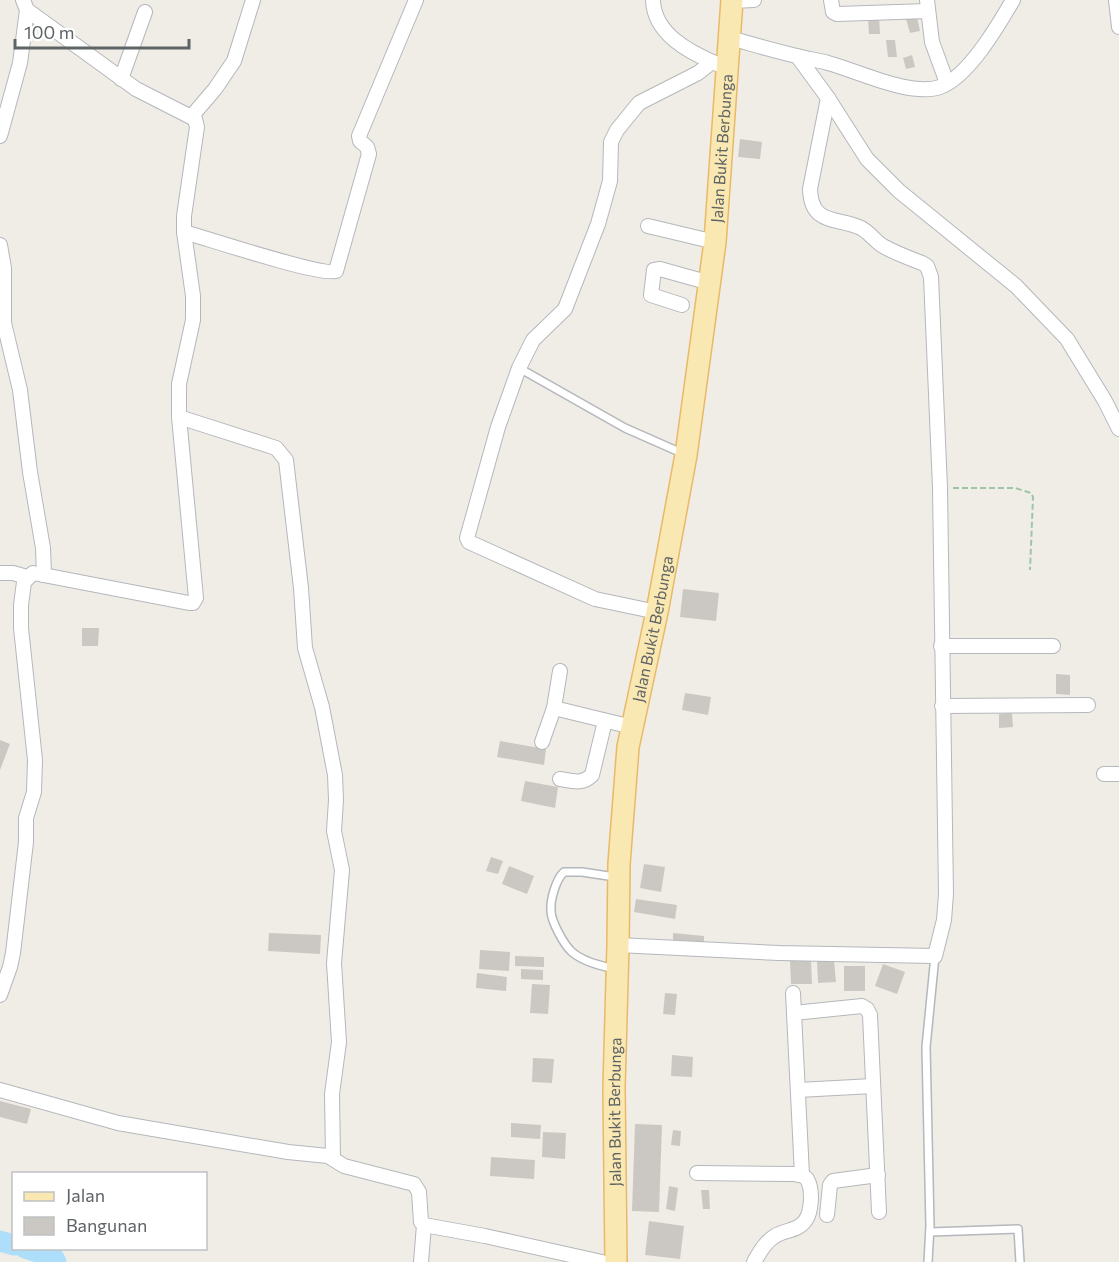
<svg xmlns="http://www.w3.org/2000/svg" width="1119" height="1262" viewBox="0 0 1119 1262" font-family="Commissioner,sans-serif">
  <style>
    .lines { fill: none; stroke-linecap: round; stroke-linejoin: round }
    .river { stroke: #addffa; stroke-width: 21 }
    .building { fill: #cbc8c3 }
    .lane-casing { stroke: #b4b7bb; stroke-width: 10 }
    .street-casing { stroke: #b4b7bb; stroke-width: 16 }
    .primary-casing { stroke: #e9b967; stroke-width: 24 }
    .path { stroke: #9ec6a6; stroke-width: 2; stroke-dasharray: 6 3; stroke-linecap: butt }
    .lane { stroke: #fff; stroke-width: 7 }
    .street { stroke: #fff; stroke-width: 14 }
    .primary { stroke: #fae8b2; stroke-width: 21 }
    .labels { text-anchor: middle; stroke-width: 6; stroke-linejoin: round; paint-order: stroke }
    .street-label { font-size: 16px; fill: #5e6366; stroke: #fff }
  </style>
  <rect width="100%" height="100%" fill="#f0ede7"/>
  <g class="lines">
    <g class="river">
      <path d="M0 1241 14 1245"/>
      <path d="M25 1248 53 1257 56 1262"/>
    </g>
  </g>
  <g class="building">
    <path d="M916 12 920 31 910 33 905 15Z"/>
    <path d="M879 16 880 34H869L868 17Z"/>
    <path d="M886 40H895L897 57H888Z"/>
    <path d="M912 55 915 67 906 69 903 58Z"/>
    <path d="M740 139 762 142 760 159 738 157Z"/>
    <path d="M683 589 719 593 716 621 680 617Z"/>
    <path d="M82 628H99L98 646H82Z"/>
    <path d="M1056 674 1070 675V695L1056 694Z"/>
    <path d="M685 693 711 697 708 715 682 710Z"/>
    <path d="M1012 713 1013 727 999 728V714Z"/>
    <path d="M0 740 10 744 0 770Z"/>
    <path d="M500 741 546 749 544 765 497 757Z"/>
    <path d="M525 781 558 787 555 808 521 801Z"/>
    <path d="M491 857 503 861 498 874 486 871Z"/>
    <path d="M644 864 665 867 661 892 640 888Z"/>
    <path d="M509 866 534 876 527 894 502 884Z"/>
    <path d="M636 899 677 905 675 919 634 912Z"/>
    <path d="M269 933 321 935 320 954 268 951Z"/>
    <path d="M673 933 704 936V945L673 942Z"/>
    <path d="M480 950 510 952 509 971 479 969Z"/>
    <path d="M515 956 544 957V967L515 966Z"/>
    <path d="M811 959 812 984H791L790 960Z"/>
    <path d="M834 960 836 982 818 983 817 961Z"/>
    <path d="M883 964 905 972 897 994 875 986Z"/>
    <rect x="844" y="966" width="21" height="25"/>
    <path d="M521 969 543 970V980L521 979Z"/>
    <path d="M477 973 507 977 506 991 476 988Z"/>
    <path d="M532 984 550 985 548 1014 530 1013Z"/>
    <path d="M665 993 677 994 675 1015 663 1014Z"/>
    <path d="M672 1055 693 1057 692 1077 671 1076Z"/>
    <path d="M533 1058 554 1059 552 1083 532 1082Z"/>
    <path d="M0 1101 31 1109 27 1124 0 1117Z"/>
    <path d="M511 1123 541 1125 540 1139 511 1137Z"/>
    <path d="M635 1124 662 1125 659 1212 632 1211Z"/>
    <path d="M673 1130 681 1131 680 1146 671 1145Z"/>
    <path d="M543 1132 566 1133 565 1159 542 1157Z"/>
    <path d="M491 1157 535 1160 534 1179 490 1176Z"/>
    <path d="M669 1186 678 1188 675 1211 666 1209Z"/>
    <path d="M701 1190H709L710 1209H703Z"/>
    <path d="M649 1221 684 1226 680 1259 645 1255Z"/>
  </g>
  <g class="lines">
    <defs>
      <g id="lane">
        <path d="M519 368 625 428 684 454"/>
        <path d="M614 969C599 965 584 962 572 952 564 945 551 921 551 911 550 900 556 879 564 872H582L615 877"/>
        <path d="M930 1232 1018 1229 1020 1262"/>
        <path d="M928 1262 930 1226 926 1047 935 956"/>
      </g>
      <g id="street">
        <path d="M23 0 27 10 136 89 191 117 215 89 234 61 253 0"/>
        <path d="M653 0C654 34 689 52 717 64"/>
        <path d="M831 0 833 12 837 14 928 11"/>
        <path d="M927 0 932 42 947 83"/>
        <path d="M1116 0 1119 27"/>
        <path d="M732 1 754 0"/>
        <path d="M730 38C752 44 774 51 797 56 807 59 818 60 828 63 858 71 910 97 940 87 968 77 998 26 1013 0"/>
        <path d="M798 57 828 98 867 159 899 191 1016 286 1067 339 1105 401 1119 429"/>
        <path d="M121 79 145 12"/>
        <path d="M0 136 20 63 27 10"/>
        <path d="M648 226 715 242"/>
        <path d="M184 232C206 238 323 277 336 271L369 154 367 147 360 141 359 136 416 0"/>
        <path d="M0 245 4 268V323L20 390 30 472 43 548 44 575"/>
        <path d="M682 305 651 295 654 270 660 269 710 283"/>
        <path d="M179 417 276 448 286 460 301 588 305 648 322 707 335 775 336 800 334 831 342 870 334 963 339 1042 332 1094 333 1158"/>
        <path d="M0 573H13L27 577"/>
        <path d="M657 612 595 599 469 542 467 538 498 427 519 368 533 340 565 309 598 224 610 181 611 142 617 130 639 103 698 73 712 62"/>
        <path d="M941 646H1053"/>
        <path d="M942 706 1088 705"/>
        <path d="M554 708 632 727"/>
        <path d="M542 742 554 708 560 671"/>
        <path d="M1104 774H1119"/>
        <path d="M560 779C572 781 582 785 592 775L605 721"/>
        <path d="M618 945 779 953 935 956 944 920 946 894 940 488 931 277 927 266 922 263C909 258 895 253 883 246 875 241 869 232 861 228 838 217 811 226 810 189L828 98"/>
        <path d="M793 993 802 1175"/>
        <path d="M0 995 10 967 13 953 26 842V818L34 792 35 760 21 628V605L24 582 33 573 189 603H193L196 598 179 417V384L193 320V296L184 232V216L197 127 195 119 191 117"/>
        <path d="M794 1013 862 1006 867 1009 870 1015 879 1212"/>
        <path d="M0 1090 118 1123 288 1152 328 1156 344 1166 414 1184 419 1192 421 1222 424 1225 421 1262"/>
        <path d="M798 1090 873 1086"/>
        <path d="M697 1173 794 1174C799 1175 804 1175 807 1179 813 1189 812 1212 805 1221 798 1231 784 1230 775 1236 765 1242 760 1252 754 1262"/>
        <path d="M827 1215 830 1185 833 1181 878 1175"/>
        <path d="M424 1225 485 1236 602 1262"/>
      </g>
      <g id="primary">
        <path id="s1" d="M616 1262 614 1088 618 945 619 864 628 747 657 612 686 455 715 242 732 0"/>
      </g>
    </defs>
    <use href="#lane" class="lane-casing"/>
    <use href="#street" class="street-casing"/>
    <use href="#primary" class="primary-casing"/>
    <path class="path" d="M953 488H1015L1031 493 1033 497 1030 570"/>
    <use href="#lane" class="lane"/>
    <use href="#street" class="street"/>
    <use href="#primary" class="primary"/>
  </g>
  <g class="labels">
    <g class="street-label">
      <text dy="6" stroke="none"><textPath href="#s1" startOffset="1122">Jalan Bukit Berbunga</textPath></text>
      <text dy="6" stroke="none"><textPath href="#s1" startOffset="636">Jalan Bukit Berbunga</textPath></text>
      <text dy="6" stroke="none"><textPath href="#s1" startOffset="150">Jalan Bukit Berbunga</textPath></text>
    </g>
  </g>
  <rect x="12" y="1172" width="195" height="78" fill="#ffffff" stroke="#bfc1c2" stroke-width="1.5"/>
  <rect x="24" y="1192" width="30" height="9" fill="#fae8b2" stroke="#bfc1c2" stroke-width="1.5"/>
  <text x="66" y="1202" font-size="18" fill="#5e6366">Jalan</text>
  <rect x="24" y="1217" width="30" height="18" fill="#cbc8c3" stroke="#bfc1c2" stroke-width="1.5"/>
  <text x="66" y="1232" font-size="18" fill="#5e6366">Bangunan</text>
  <path d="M15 39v9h174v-9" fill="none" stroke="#5e6366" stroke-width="3"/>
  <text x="24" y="39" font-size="18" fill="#5e6366" stroke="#ffffff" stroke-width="4.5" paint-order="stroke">100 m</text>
</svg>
